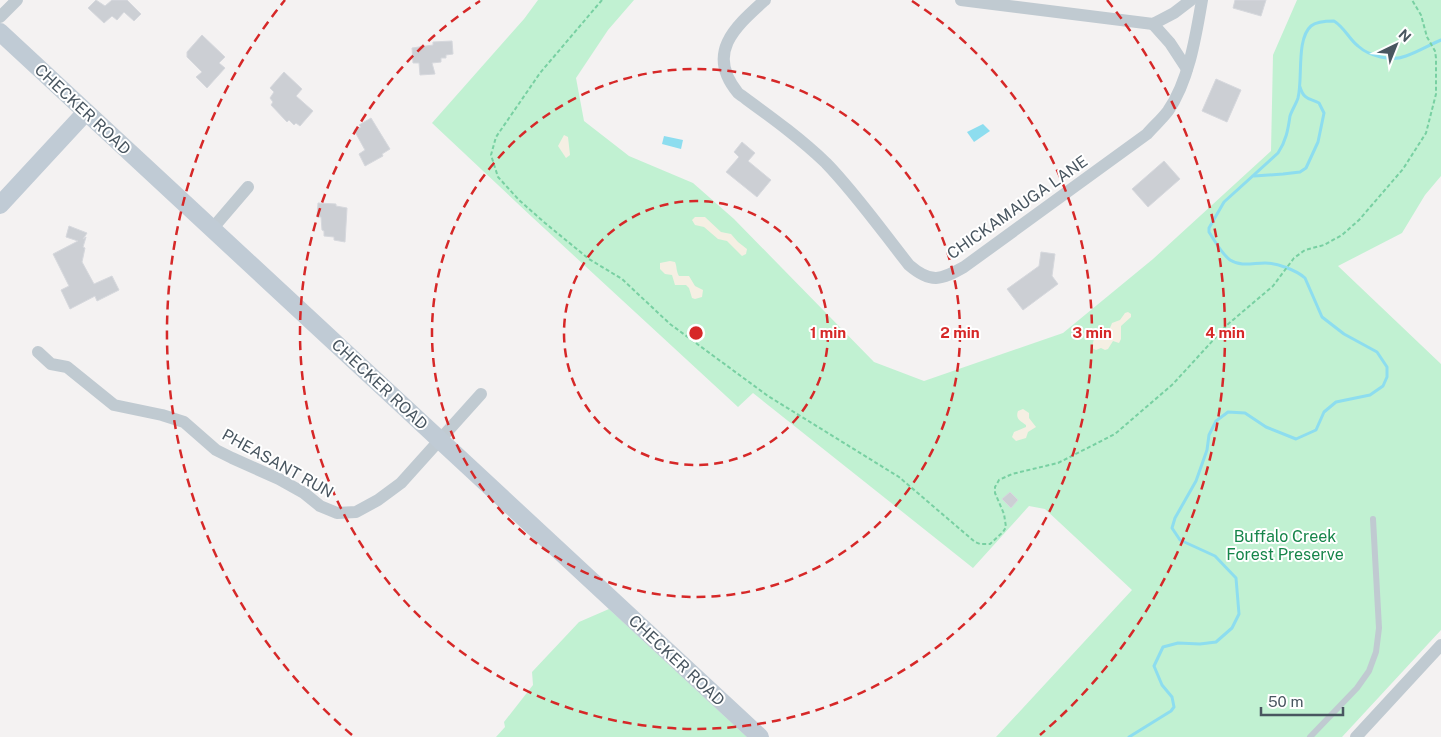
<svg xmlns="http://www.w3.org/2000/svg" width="1441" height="737" viewBox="0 0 1441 737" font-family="'Public Sans',sans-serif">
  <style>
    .green { fill: #c1f1d2 }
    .sand { fill: #f5efe3 }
    .water { fill: #8dddef }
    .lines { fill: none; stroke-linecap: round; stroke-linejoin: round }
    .stream { stroke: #8dddef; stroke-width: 3 }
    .building { fill: #cccfd4; stroke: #d6d8dd }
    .path { stroke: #78d0a2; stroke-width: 2; stroke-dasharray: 4 2.5; stroke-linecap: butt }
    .lane { stroke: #c0cad1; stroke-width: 6 }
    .street { stroke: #c0cad1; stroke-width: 12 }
    .secondary { stroke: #c0cbd5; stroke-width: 18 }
    .ring { fill: none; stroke: #d62828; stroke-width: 2.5; stroke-dasharray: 9 6 }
    .labels { text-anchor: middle; stroke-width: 4; stroke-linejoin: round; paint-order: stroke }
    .street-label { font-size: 16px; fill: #495660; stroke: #fff }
    .park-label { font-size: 16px; fill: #16854a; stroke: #fff }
    .centre { fill: #d62828; stroke: #fff; stroke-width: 2.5 }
    .ring-label { font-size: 15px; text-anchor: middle; font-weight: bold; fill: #d62828; stroke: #fff; stroke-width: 4; stroke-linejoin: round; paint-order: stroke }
  </style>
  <rect width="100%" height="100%" fill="#f4f2f2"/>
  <g class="green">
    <path d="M538 0H634L608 30 576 78 584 121 629 156 693 183 734 219 874 362 924 381 1063 333 1153 259 1271 151 1273 55 1297 0H1441V176L1425 195 1402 233 1338 266 1441 364V630L1342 737H996L1132 590 1045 509 1029 506 973 568 753 393 738 407 532 217 432 123 524 19Z"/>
    <path d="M609 609 747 737H496L505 727 504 722 533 685 532 672 579 622Z"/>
  </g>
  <g class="sand">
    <path d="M564 135 568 137 570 155 566 158 558 146Z"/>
    <path d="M695 217H705L721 232 731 234 738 242 747 249 746 254 742 256 727 241 718 239 704 227 695 225 692 220Z"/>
    <path d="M670 261 675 262C677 266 676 271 679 276H689L695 286 703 290 702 297 695 299 692 298 689 288 686 285H675L672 275 665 274 660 269V263Z"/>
    <path d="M1128 312 1131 314V317L1121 326V339L1119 343 1113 341 1108 349 1105 350 1101 348 1096 350 1092 348 1094 338 1108 333 1112 323 1120 320 1125 313Z"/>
    <path d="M1023 409 1029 413V418L1036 427 1028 432 1026 438 1016 441 1012 437 1014 432 1026 427V425C1021 421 1015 419 1018 411Z"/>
  </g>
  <g class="water">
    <path d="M983 124 990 131 974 142 967 132Z"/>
    <path d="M664 136 683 140 681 149 662 144Z"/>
  </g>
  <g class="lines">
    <g class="stream">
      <path d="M1254 176 1283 174 1300 172 1306 168 1318 142 1324 113 1319 103C1309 98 1304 100 1300 87"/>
      <path d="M1129 737 1171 711 1174 707 1172 697 1162 685 1154 666 1163 647 1178 643 1200 644 1216 642 1232 628 1239 614 1236 578 1215 556 1180 540 1172 528 1175 518 1196 481 1207 450 1209 435 1216 421 1228 412 1245 413 1266 427 1296 439 1316 430 1324 412 1336 402 1370 395 1383 386 1387 377V367L1377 352 1344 334 1322 317 1305 278C1296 270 1277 263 1265 263 1253 263 1241 267 1230 260 1221 253 1215 241 1209 232V228L1224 202 1278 153C1286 141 1288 130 1290 116 1292 110 1296 104 1298 98 1303 79 1296 39 1311 26 1317 21 1327 21 1334 21 1345 28 1349 39 1358 46 1369 56 1391 62 1406 56 1418 52 1429 45 1441 40"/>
    </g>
  </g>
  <g class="building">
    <path d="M96 0 105 6 112 0H127L141 14 134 21 124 12 117 20 112 16 104 23 88 8Z"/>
    <path d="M1235 0H1266L1261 16 1233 8Z"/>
    <path d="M202 35 225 57 219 63 225 68 207 88 196 77 202 72 187 57V52Z"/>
    <path d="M452 41 453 54 446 55V58H441V62L432 63 435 74 420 75 419 63H413L412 48 433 45V42Z"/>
    <path d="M284 72 302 89 296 96 313 111 300 126 296 123 294 125 289 120 287 122 271 105 273 102 270 98 274 92 270 88Z"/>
    <path d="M1216 79 1241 90 1227 122 1202 111Z"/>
    <path d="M371 118 390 149 382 154 383 156 365 166 359 154 365 150 354 130 361 127 359 125Z"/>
    <path d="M742 142 755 153 748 161 771 180 757 197 726 172 739 157 734 152Z"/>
    <path d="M1164 161 1180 179 1148 207 1132 189Z"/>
    <path d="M318 203 336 204V206L347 208 345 242 334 240V237L324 236V231L322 230 321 217H317Z"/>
    <path d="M69 226 87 233 83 239 86 237 83 247 85 248 82 262 94 284 112 276 119 290 97 301 95 296 70 309 61 290 69 286 53 254 78 241 66 237Z"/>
    <path d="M1041 252 1055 254 1052 276 1058 284 1023 310 1007 289 1039 266Z"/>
    <path d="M1010 492 1018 500 1011 508 1002 499Z"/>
  </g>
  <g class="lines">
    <path class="path" d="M602 0 540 73 496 137 491 155 498 177 519 200 545 223 589 259 622 279 670 324 768 396 899 477 975 542 980 544H990L1003 532 1006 527 1004 514 995 493V487L999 480 1012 474 1058 463 1115 434 1173 384 1227 325 1273 286 1294 258 1305 250 1324 245 1342 235 1359 220 1403 169 1426 133 1436 94V58L1435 51 1427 37 1421 15 1412 0"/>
    <path class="lane" d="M1310 737 1357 688 1369 671 1376 652 1379 628 1373 519"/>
    <g class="street">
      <path d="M765 0C735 27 705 53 738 93 768 115 799 137 826 163 856 194 882 231 909 265 931 284 941 280 964 267L1147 134C1154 126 1162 119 1168 111 1189 81 1196 35 1202 0"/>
      <path d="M961 0 1153 24 1174 13 1191 0"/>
      <path d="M0 17 17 0"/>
      <path d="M1153 24 1170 43 1187 69"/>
      <path d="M212 229 248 187"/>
      <path d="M38 352 51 364 67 367 114 405 162 415 184 422 216 450 232 458 279 479 304 493 320 506 337 513 356 512 378 500 401 483 481 394"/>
      <path d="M1356 737 1441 645"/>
    </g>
    <g class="secondary">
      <path d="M0 32 760 737"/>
      <path d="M0 205 86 112"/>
    </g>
  </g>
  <g class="ring">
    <circle cx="696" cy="333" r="132"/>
    <circle cx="696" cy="333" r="264"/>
    <path d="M912 1A396 396 0 1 1 480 1"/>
    <path d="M352 735A529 529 0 0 1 285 0M1107 0A529 529 0 0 1 1040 735"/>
  </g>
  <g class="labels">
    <g class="street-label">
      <text transform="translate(83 109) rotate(43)" y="6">CHECKER ROAD</text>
      <text transform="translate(1017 207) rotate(-35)" y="6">CHICKAMAUGA LANE</text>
      <text transform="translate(380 384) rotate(43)" y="6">CHECKER ROAD</text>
      <text transform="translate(278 463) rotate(29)" y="6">PHEASANT RUN</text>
      <text transform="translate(677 660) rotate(43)" y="6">CHECKER ROAD</text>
    </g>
    <g class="park-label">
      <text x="1285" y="542">Buffalo Creek<tspan x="1285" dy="18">Forest Preserve</tspan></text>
    </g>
  </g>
  <circle cx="696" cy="333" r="8" class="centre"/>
  <g class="ring-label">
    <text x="828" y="338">1 min</text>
    <text x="960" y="338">2 min</text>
    <text x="1092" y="338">3 min</text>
    <text x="1225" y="338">4 min</text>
  </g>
  <g transform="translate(1396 45) rotate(43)" stroke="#ffffff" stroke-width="4" paint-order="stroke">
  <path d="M0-4L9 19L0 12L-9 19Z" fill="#495660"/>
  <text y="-8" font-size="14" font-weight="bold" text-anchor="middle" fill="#495660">N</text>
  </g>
  <path d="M1261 707v8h82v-8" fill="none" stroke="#495660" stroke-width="2.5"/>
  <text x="1268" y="707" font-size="15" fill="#495660" stroke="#ffffff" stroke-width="4" paint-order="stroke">50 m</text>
</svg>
